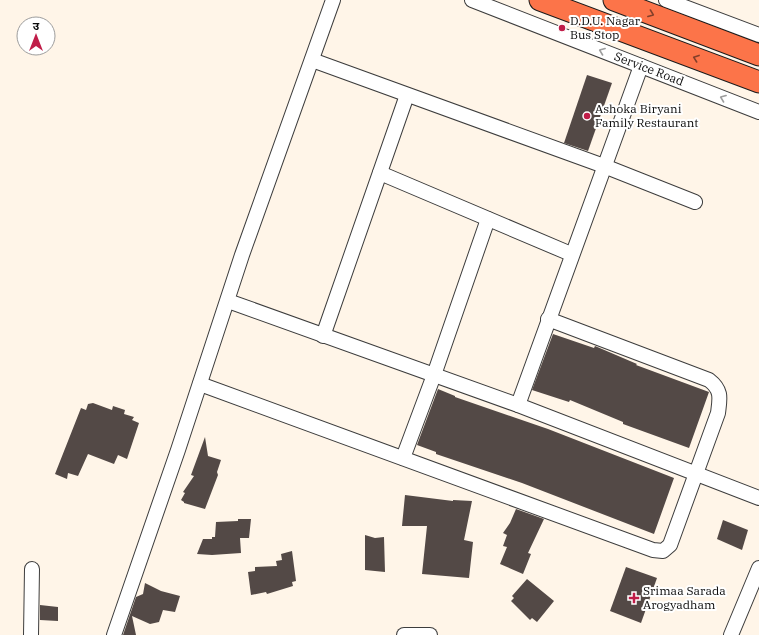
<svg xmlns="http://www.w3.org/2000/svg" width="759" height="635" viewBox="0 0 759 635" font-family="'IBM Plex Serif','Noto Sans Devanagari',serif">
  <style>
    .building { fill: #534946 }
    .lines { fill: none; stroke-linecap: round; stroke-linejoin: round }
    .minor-casing { stroke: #3d3d3d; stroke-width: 16 }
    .highway-casing { stroke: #1b1b1b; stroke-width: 23 }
    .minor { stroke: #fff; stroke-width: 14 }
    .highway { stroke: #fc7449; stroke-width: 21 }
    .oneway { stroke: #833f2a }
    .oneway2 { stroke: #9d9d9d }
    .poi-dot { fill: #c01d48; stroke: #fff; stroke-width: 1.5 }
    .labels { text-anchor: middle; stroke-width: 4; stroke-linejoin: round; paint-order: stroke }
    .poi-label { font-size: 12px; fill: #0a0a0a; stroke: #fff; text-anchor: start }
    .street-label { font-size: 12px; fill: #0a0a0a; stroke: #fff }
  </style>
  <rect width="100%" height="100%" fill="#fff5e8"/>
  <g class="building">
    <path d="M587 75 612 83 588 151 564 143Z"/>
    <path d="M553 334 594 348 595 346 637 364 636 365 709 392 689 448 623 424V422L570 400 569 402 532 390Z"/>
    <path d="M438 389 455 396V397L548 429 674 478 654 534 522 483 436 454V452L417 445Z"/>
    <path d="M93 403 112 410 113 406 125 410 124 414 134 417 132 420 139 423 127 459 118 455 114 464 88 454 78 476 68 473 67 479 55 474 81 408 86 410 88 404Z"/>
    <path d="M205 437 208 456 221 460 217 472 218 475 205 509 184 503V502L181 500 185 493 183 492 194 476 191 475Z"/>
    <path d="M405 495 453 501V500L472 501 464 540 473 542 469 578 422 574 427 526H402Z"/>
    <path d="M516 509 544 519 528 553 531 554 523 574 500 564 507 547 503 546 507 535 503 533 510 523Z"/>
    <path d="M238 519H251L249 538H240L241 553 212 555 197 554 203 539H212V537H215L216 522 238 521Z"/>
    <path d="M723 520 748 530 742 550 717 539Z"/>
    <path d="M365 535 375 538 384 537 385 572 365 570Z"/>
    <path d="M292 551 296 581 292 582 293 586 267 594 266 592 251 595 248 572 255 571V567L277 566 276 561 282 560 281 554Z"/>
    <path d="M626 567 657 578 641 623 610 611Z"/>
    <path d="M527 579 554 601 537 622 532 618 530 620 511 601 514 598 512 596Z"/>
    <path d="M145 583 161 591 180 596 175 612 163 610 159 622 150 624 132 616 136 635H123L136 597 143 594Z"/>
    <path d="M40 605 58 607V621L40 620Z"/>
  </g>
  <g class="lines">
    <defs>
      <g id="minor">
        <path d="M472 0 759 112"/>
        <path d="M666 0 759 35"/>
        <path d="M312 60 604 166 695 202"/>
        <path d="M380 173 571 254"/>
        <path d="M228 301 518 405 759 498"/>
        <path d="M323 336 407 95"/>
        <path d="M200 384 653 550 663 551 670 545 718 413C720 398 722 390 709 380L548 319"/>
        <path d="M518 405 641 66"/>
        <path d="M403 458 434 375 488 219"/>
        <path d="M31 635 32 569"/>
        <path d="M114 635 178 450 242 255 333 0"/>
        <path d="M404 635H430"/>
        <path d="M731 635 759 568"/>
      </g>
      <g id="highway">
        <path d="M540 0 759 82"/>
        <path d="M614 0 759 55"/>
      </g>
    </defs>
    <use href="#minor" class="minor-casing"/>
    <use href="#highway" class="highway-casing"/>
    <use href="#minor" class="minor"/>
    <use href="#highway" class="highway"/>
  </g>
  <defs><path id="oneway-chevron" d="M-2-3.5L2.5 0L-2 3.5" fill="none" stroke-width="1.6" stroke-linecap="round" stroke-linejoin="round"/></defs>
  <g class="oneway">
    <use href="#oneway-chevron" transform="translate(651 14) rotate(21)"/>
    <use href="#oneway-chevron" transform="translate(696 58) rotate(-160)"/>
  </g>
  <g class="oneway2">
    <use href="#oneway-chevron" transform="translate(602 51) rotate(-159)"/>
    <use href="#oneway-chevron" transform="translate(723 98) rotate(-159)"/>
  </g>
  <g class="poi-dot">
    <circle cx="562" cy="28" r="4"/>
    <circle cx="587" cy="116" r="4"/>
    <path d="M632 592h4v4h4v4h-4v4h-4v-4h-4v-4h4z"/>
  </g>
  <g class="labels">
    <g class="poi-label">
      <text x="570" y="25">D.D.U. Nagar<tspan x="570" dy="14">Bus Stop</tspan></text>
      <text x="595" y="113">Ashoka Biryani<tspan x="595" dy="14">Family Restaurant</tspan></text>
      <text x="643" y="595">Srimaa Sarada<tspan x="643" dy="14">Arogyadham</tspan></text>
    </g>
    <g class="street-label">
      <text transform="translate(649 69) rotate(21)" y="4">Service Road</text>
    </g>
  </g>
  <g transform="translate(36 36)"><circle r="19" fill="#ffffff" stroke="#9d9d9d"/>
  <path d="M0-3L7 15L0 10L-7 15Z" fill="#c01d48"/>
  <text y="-6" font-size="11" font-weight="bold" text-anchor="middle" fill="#0a0a0a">उ</text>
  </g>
</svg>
